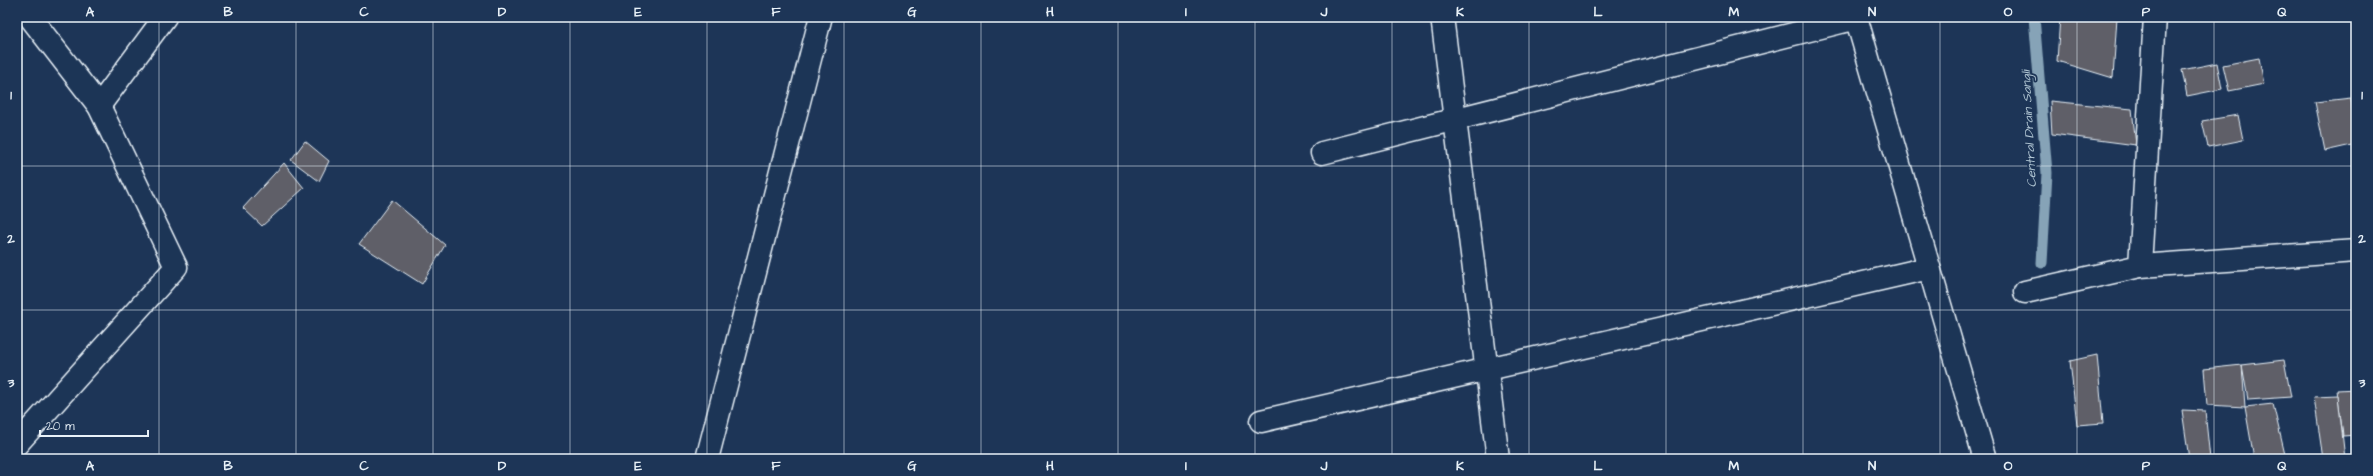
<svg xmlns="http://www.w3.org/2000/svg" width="2373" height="476" viewBox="0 0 2373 476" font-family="'Architects Daughter',sans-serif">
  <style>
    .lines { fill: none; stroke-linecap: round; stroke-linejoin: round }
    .stream { stroke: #86a3b7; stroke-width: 11 }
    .building { fill: #5e5f68; stroke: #e8f1f8 }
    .minor-casing { stroke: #e8f1f8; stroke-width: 25 }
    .minor { stroke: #1d3557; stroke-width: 22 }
    .grid { fill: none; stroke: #e8f1f8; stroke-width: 1; stroke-opacity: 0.55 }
    .labels { text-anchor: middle; stroke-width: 3.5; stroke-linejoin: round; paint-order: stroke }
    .water-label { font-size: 13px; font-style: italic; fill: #afc4d2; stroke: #1d3557 }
    .neatline { fill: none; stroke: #e8f1f8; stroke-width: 1.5 }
    .grid-label { font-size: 13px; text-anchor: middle; font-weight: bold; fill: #e8f1f8 }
  </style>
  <rect width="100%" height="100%" fill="#1d3557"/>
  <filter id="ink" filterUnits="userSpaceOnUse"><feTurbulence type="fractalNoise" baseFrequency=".025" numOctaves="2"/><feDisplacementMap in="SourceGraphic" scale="8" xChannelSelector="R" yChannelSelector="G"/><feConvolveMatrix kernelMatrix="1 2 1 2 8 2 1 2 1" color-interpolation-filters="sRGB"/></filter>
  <g filter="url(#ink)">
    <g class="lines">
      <path class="stream" d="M2034 17 2047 173 2042 263"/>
    </g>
    <g class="building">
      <path d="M2060 17H2117L2113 78 2057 61Z"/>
      <path d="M2259 58 2264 84 2229 91 2223 65Z"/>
      <path d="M2217 63 2222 89 2187 96 2182 70Z"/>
      <path d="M2351 98 2356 144 2325 151 2315 102Z"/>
      <path d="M2050 101 2132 109 2136 145 2052 134Z"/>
      <path d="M2238 115 2243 140 2208 147 2202 121Z"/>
      <path d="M305 141 329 161 319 181 291 160Z"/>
      <path d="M284 163 304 188 262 226 243 208Z"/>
      <path d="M392 200 445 245 422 284 359 244Z"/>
      <path d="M2097 355 2103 423 2077 425 2070 361Z"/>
      <path d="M2284 360 2291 397 2248 400 2242 365Z"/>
      <path d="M2242 365 2245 407 2207 405 2204 369Z"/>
      <path d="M2356 389V435L2343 436 2337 390Z"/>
      <path d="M2338 396 2345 459H2323L2314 397Z"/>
      <path d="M2273 404 2286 459H2254L2245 407Z"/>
      <path d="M2182 410 2205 411 2210 459H2189Z"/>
    </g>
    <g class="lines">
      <defs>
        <g id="minor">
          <path d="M30 17 99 106 165 17"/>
          <path d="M1442 17 1498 459"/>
          <path d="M1856 17 1985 459"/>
          <path d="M1322 153 1857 18"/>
          <path d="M2140 266 2356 251"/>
          <path d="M2025 292 2140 266 2155 17"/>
          <path d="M1261 421 1929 268"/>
          <path d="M17 444 176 267 99 106"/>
          <path d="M707 459 820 20"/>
        </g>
      </defs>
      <use href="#minor" class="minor-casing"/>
      <use href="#minor" class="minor"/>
    </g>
  </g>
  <path class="grid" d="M159 17V459M296 17V459M433 17V459M570 17V459M707 17V459M844 17V459M981 17V459M1118 17V459M1255 17V459M1392 17V459M1529 17V459M1666 17V459M1803 17V459M1940 17V459M2077 17V459M2214 17V459M17 166H2356M17 310H2356"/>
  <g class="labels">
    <g class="water-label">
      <text transform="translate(2028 129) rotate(-93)" y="5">Central Drain Sangli</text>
    </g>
  </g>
  <rect width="2373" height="476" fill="none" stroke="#1d3557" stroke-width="44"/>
  <path d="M40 430v6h108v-6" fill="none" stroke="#e8f1f8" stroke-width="2"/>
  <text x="46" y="430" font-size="12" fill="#e8f1f8" stroke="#1d3557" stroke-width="3" paint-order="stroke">20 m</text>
  <rect x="22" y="22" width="2329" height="432" class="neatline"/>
  <g class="grid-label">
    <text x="90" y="16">A</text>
    <text x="228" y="16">B</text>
    <text x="364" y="16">C</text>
    <text x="502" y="16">D</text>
    <text x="638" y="16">E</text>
    <text x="776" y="16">F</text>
    <text x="912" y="16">G</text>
    <text x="1050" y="16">H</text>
    <text x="1186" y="16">I</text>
    <text x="1324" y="16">J</text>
    <text x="1460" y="16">K</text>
    <text x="1598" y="16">L</text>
    <text x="1734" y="16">M</text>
    <text x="1872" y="16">N</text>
    <text x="2008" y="16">O</text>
    <text x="2146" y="16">P</text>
    <text x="2282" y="16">Q</text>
    <text x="11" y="99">1</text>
    <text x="2362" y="99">1</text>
    <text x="11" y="243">2</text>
    <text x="2362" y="243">2</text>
    <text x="11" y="387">3</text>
    <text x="2362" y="387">3</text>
    <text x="90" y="470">A</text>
    <text x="228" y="470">B</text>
    <text x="364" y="470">C</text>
    <text x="502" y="470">D</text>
    <text x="638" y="470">E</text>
    <text x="776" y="470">F</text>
    <text x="912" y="470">G</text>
    <text x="1050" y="470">H</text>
    <text x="1186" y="470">I</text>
    <text x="1324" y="470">J</text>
    <text x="1460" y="470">K</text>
    <text x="1598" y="470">L</text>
    <text x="1734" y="470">M</text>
    <text x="1872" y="470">N</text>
    <text x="2008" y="470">O</text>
    <text x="2146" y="470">P</text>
    <text x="2282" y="470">Q</text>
  </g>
</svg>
